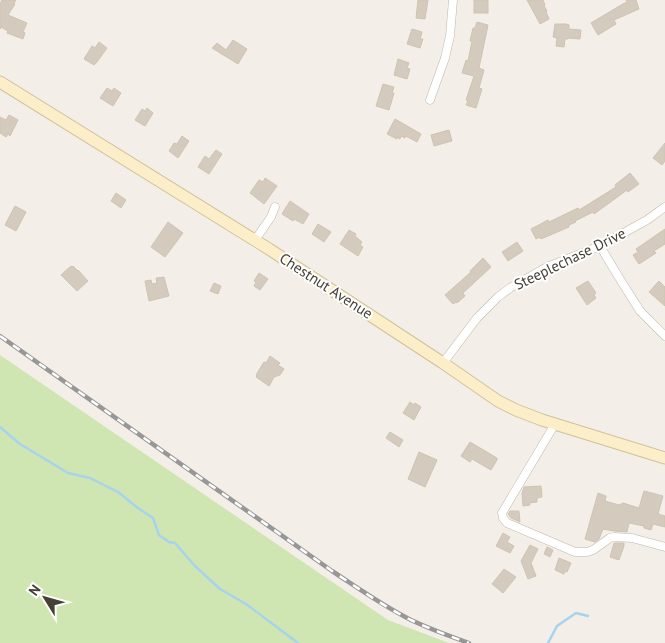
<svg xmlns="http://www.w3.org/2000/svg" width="665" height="643" viewBox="0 0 665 643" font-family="'PT Sans',sans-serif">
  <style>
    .green { fill: #d0e6b2 }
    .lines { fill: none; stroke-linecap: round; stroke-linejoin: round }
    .stream { stroke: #a6d3ee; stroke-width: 2.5 }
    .building { fill: #d4cbbe; stroke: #cfc3b1 }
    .street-casing { stroke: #beb7ab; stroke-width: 9 }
    .secondary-casing { stroke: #d1c199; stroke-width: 13 }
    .street { stroke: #fff; stroke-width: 8 }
    .secondary { stroke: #fceec9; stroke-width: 11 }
    .rail-casing { stroke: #979797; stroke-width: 4.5 }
    .rail { stroke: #fff; stroke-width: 2.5; stroke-dasharray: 8; stroke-linecap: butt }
    .labels { text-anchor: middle; stroke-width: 4; stroke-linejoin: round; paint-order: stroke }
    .street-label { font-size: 15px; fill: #464037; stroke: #fff }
  </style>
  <rect width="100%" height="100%" fill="#f3efe8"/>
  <path class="green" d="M0 355 388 620 449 643H0Z"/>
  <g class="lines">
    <g class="stream">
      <path d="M0 427 20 444 68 473 90 478 118 492 138 508 153 518 159 535 169 542 175 543 195 566 220 589 246 604 298 643"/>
      <path d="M548 643 557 626 576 613 588 616"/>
    </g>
  </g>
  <g class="building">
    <path d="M2 0H16L14 3 15 4 8 15 27 23 23 32 25 33 23 39 7 33 8 31 1 27 0 29V4Z"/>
    <path d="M418 0H428L425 19 416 18Z"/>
    <rect x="474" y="0" width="14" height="13"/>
    <path d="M527 0H543L545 5 544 6 547 11 546 12 549 19 540 24Z"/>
    <path d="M626 0H636L639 9 614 20 616 24 598 35 591 23 621 5 627 2Z"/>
    <path d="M477 22 488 25 479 68 484 70 479 88 482 89 476 108 466 105 468 101 466 100 474 76 462 73 466 60 468 61 472 41H470L473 28H475Z"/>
    <path d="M555 24H566L569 25V29L581 30 580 39 568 38V39H565L564 47 556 46 557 38 553 37Z"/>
    <path d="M412 29 422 32 420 39H423L420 48 407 44Z"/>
    <path d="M233 40 247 49 238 64 212 48 217 43 226 50Z"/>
    <path d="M99 42 107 48 97 62 94 65 84 59 92 46 95 48Z"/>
    <path d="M398 59 409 63 407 68 410 69 407 79 394 75Z"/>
    <path d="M383 84 394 87 392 93H394L389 110 376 106Z"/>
    <path d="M107 88 112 91 114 88 121 93 113 106 100 98Z"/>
    <path d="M147 108 153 113 145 126 135 120 142 109 145 111Z"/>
    <path d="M9 115 18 120 10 136 8 134 6 137 0 133V117L6 120Z"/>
    <path d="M395 119 421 134 417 142 406 136 405 138 401 136 400 139 397 137V139L387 134Z"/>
    <path d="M449 130 452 141 434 146 431 135Z"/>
    <path d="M182 136 189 141 178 158 169 151 174 143 177 144Z"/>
    <path d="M665 143V161L662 165 653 158Z"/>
    <path d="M216 150 222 154 209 174 198 167 205 156 209 159Z"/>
    <path d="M630 173 639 184 628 192 627 190 594 214 593 212 575 221 576 222 569 225V227L541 239 540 237 536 239 531 229 548 220 549 222 578 208 579 210 616 187 615 185Z"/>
    <path d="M265 178 277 186 264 204 250 193 259 180 263 182Z"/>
    <path d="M116 193 126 200 121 208 111 201Z"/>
    <path d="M290 201 309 214 303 224 294 219 293 221 282 214Z"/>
    <path d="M15 206 26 212 16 231 5 225Z"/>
    <path d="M168 222 183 233 165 257 151 247Z"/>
    <path d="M318 224 331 232 324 242 312 234Z"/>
    <path d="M665 229V244L654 251 656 253 639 264 633 255 638 252 636 249Z"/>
    <path d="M349 230 356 234 355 236 362 242 360 245 363 247 358 256 340 244Z"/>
    <path d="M517 242 523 251 508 261 502 252Z"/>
    <path d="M483 258 491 267 463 293 465 296 457 303 456 302 453 304 445 295 471 272 470 271Z"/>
    <path d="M71 266 72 267 73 266 78 271V270L88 281 77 291 61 275Z"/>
    <path d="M259 273 268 279 260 290 254 286 256 282 254 281Z"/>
    <path d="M164 277 169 296 149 301 145 281 151 280 152 284 157 283 156 278Z"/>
    <path d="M588 281 596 293 594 295 596 298 587 305 576 288Z"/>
    <path d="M659 281 665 287V306L649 292Z"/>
    <path d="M214 283 221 286 218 294 210 291Z"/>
    <path d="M270 356 280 363 278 365 284 369 280 375 274 377 269 386 256 377 257 376 256 375 264 362 266 363Z"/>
    <path d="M410 402 414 405 415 403 421 407 414 420 403 413Z"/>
    <path d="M390 432 403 440 399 447 386 438Z"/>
    <path d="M470 442 497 458V460L491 470 472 459 470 462 461 456Z"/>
    <path d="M419 452 437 460 425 487 408 479Z"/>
    <path d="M541 486 542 497 537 498V502L529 503 530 505 523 506 522 493 524 487Z"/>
    <path d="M644 491 663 496 658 514 665 516V527L653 524 651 530 644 528V526L629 523 627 532 614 531 603 529 599 539 595 542 585 539 598 493 606 496 605 501 619 505 623 503 639 508Z"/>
    <path d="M510 511H519L520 522 511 518 508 514Z"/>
    <path d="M503 533 510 537 507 542 514 546 510 553 496 546Z"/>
    <path d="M614 543H624V546L619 560 610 557Z"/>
    <path d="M530 545 538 549 531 563 536 576 528 579 521 561Z"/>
    <path d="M547 547 553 550 550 557 544 554Z"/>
    <path d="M559 558 571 563 567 572 565 571 564 574 555 570Z"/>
    <path d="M504 569 516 577 503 593 492 584Z"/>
  </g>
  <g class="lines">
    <defs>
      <g id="street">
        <path d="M430 100 445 58 450 36 453 0"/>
        <path d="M255 240 271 217 275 207"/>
        <path d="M600 246 618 276 640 311 665 336"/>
        <path d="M443 363 477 318 498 297 510 288 547 267 600 246 647 220 665 207"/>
        <path d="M555 424 502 513 503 518 507 523 575 552H587L593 550 610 538 614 537 632 538 665 547"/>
      </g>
      <path id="secondary" d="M0 82 269 249 443 363 498 401 516 410 542 420 665 458"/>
    </defs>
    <use href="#street" class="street-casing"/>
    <use href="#secondary" class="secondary-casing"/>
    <use href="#street" class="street"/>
    <use href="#secondary" class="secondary"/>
    <defs>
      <path id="rail" d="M0 336 332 571C358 588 383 606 411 620 430 629 449 636 469 643"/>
    </defs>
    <use href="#rail" class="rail-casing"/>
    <use href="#rail" class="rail"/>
  </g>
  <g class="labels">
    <g class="street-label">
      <text transform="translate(570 259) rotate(-26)" y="5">Steeplechase Drive</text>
      <text transform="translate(326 286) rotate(33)" y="5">Chestnut Avenue</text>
    </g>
  </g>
  <g transform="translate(45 598) rotate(307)" stroke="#ffffff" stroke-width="4" paint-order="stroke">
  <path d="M0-4L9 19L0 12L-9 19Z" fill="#464037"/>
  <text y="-8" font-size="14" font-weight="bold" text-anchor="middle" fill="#464037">N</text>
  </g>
</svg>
